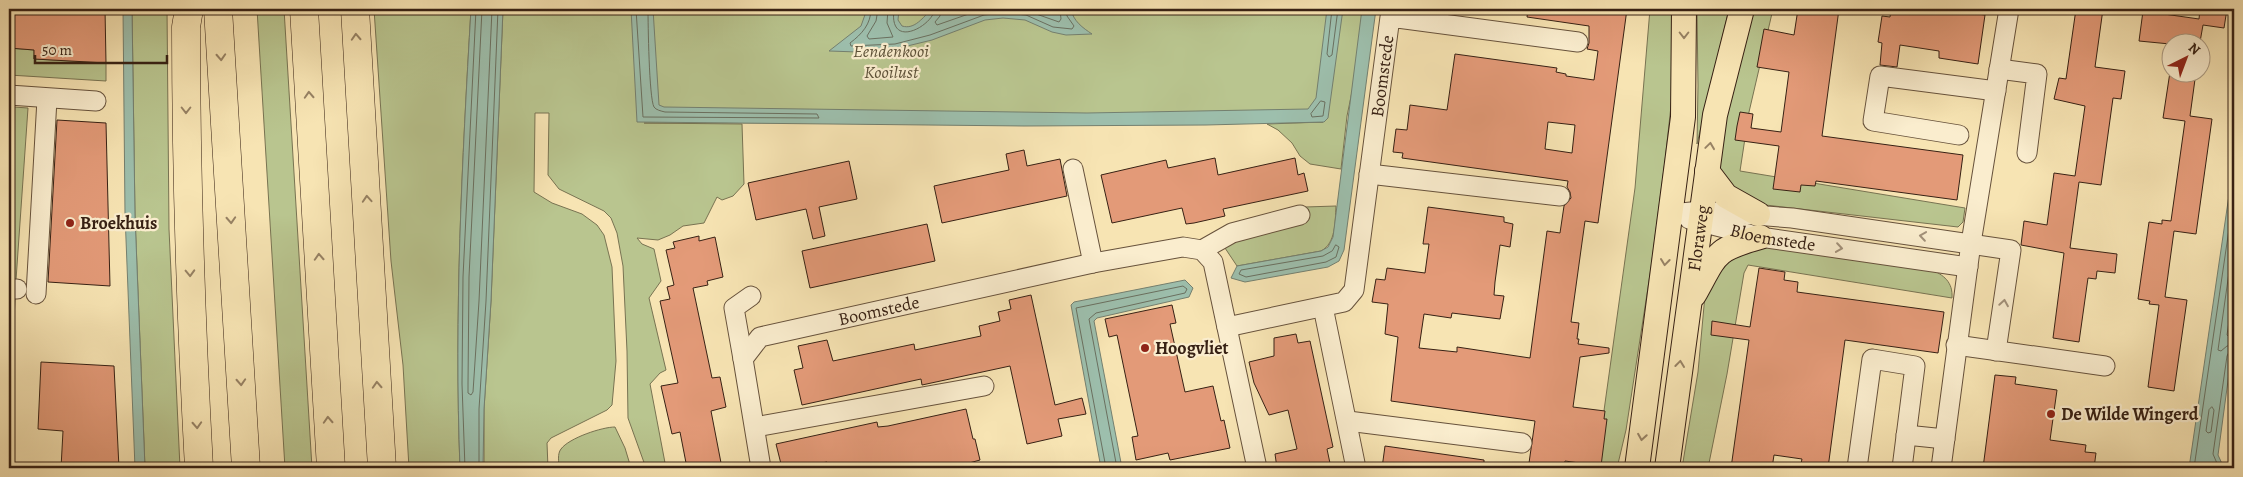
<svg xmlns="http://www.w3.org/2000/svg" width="2243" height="477" viewBox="0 0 2243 477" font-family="Alegreya,serif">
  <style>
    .green { fill: #b9c58f; stroke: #787352 }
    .water { fill: #9dbfad; stroke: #748070 }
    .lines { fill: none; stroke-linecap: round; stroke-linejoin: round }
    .shore { stroke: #6a7060; stroke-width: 1 }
    .building { fill: #e39a78; stroke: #372114; fill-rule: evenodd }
    .minor-casing { stroke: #67523c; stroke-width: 21 }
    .major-casing { stroke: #372114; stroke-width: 26 }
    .highway-casing { stroke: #372114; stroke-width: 29 }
    .minor { stroke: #faedce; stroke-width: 19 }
    .major { stroke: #f7e4b3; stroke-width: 24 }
    .highway { stroke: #f7e4b3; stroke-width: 28 }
    .oneway { stroke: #978264 }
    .oneway2 { stroke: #a2917a }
    .poi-dot { fill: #8f2418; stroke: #faedce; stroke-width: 2 }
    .labels { text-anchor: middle; stroke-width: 4.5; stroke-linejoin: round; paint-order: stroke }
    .park-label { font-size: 18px; font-style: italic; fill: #5e5239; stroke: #faedce }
    .street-label { font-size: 18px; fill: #372114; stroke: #faedce }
    .poi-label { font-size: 18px; font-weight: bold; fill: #372114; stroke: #faedce; text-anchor: start }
  </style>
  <rect width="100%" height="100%" fill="#f7e4b3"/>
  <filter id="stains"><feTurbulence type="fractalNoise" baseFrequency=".004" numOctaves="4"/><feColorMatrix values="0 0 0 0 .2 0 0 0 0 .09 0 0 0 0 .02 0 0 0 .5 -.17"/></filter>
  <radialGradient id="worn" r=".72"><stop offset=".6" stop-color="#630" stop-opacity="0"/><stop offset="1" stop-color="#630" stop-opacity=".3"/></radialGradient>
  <g class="green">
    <path d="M132 9H167L169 229 180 468H145L135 216Z"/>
    <path d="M257 9H284L312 468H285Z"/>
    <path d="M374 9H471C462 162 454 315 460 468H409L403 365 391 261Z"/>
    <path d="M503 9H1369L1347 116 1341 169 1310 164 1300 156 1292 143 1278 130 1267 124 1323 122 644 123 742 124 744 184 733 196 722 200 717 197 704 223 683 226 670 235 658 240 637 238 642 244 654 249 661 281 649 298 666 370 660 373 650 384 666 468H646L628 418 627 351 623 266 617 233 611 218 604 211 559 189 548 175 549 113H535L534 192 552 203 582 214 597 225 604 235 612 267 616 361 612 405 607 410 551 438 547 443 548 468H484V409L491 301Z"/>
    <path d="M1650 9H1673L1674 78 1665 161 1651 268 1626 430 1617 468H1596L1635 188Z"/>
    <path d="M1697 9H1729L1697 144 1698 86Z"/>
    <path d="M1750 9H1773L1749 112 1740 171 1965 208 1963 222 1958 227 1748 203C1740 194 1727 185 1722 174 1711 156 1744 35 1750 9Z"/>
    <path d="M9 48 34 50V59L106 63V81L9 75Z"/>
    <path d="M14 107 28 108 16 280 9 279V201Z"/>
    <path d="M1336 206C1335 222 1336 243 1321 251L1237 266 1225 248 1228 240 1306 222 1305 207Z"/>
    <path d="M1743 247H1772L1930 269C1944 275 1953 282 1952 298L1748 265 1744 273 1727 374 1708 468H1682L1698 372 1705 295 1709 280Z"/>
    <path d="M9 299H15L12 361H9Z"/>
    <path d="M9 379 12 380 9 439Z"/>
    <path d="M615 427 625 448 631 468H559C559 462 557 454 561 449 569 438 602 427 615 427Z"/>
  </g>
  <g class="water">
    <path d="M123 9H132L135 216 145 468H135L125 214Z"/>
    <path d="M471 9H503L491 301 484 409 483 468H460C454 315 462 162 471 9Z"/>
    <path d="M631 9H653L659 105 664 107 1087 113 1308 109 1316 98 1327 9H1343L1328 118 1324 122 1206 125 1024 126 637 122Z"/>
    <path d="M867 9H899L898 20 902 26C915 30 923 17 932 9H1071C1073 21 1083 28 1092 34L1066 35 1052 32 1025 20 1003 18 985 20 932 40 895 49 858 52 829 51 861 26Z"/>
    <path d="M1362 9H1376L1344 250 1339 261 1328 267 1245 282 1231 278 1237 266 1321 251 1328 247 1333 237Z"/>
    <path d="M2234 161V336L2218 455 2224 468H2189Z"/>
    <path d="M1185 280 1193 288 1189 297 1097 318 1094 321 1122 468H1101L1071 305 1074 302Z"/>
  </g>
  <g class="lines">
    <g class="shore">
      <path d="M482 9 469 277 468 384V393L471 395 473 392 479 301 492 9"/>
      <path d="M636 9 643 117 819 118 817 114 665 112C661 111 656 110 654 107 649 98 648 23 648 9"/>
      <path d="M871 9C871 24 862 34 850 43L851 46 895 44 930 35 984 15 1003 13 1026 15 1053 27 1072 29 1074 26 1067 16 1066 9"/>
      <path d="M878 9 876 21 867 36 869 39 893 37 887 23 888 9"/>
      <path d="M894 9C888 51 933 26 935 9"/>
      <path d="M941 9 940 16 935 22 937 25 983 9"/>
      <path d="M1022 9 1059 22 1061 19 1060 9"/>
      <path d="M1332 9 1327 54 1329 57 1332 55 1338 9"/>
      <path d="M1321 101 1325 102 1323 116 1312 117 1311 114Z"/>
      <path d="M2234 237 2218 350 2221 351 2227 346 2234 345"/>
      <path d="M1336 245 1339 247 1336 257 1326 262 1246 277 1239 274 1241 270 1323 256 1332 251Z"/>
      <path d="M2234 288 2227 335 2229 337H2234"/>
      <path d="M2212 407 2214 410 2211 432 2208 433 2206 431 2209 410Z"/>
      <path d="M465 468 462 384 463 277 476 9"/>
      <path d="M479 468V409L486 301 498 9"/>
      <path d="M1106 468 1076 308 1183 286 1187 289 1185 293 1096 313 1089 319 1117 468"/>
      <path d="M2194 468 2234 195"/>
      <path d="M2219 468 2213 454 2227 356 2229 352 2234 351"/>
    </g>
  </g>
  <g class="building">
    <path d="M9 9H105L106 63 34 59V50L9 48Z"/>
    <path d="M1528 9H1627L1598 223 1585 221 1571 322 1579 323 1577 339H1579L1578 344 1609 348V353L1580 357 1573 407 1605 411 1604 419H1607L1601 466 1565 461 1564 468H1541V465L1529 463 1535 421 1391 401 1398 337 1385 334 1388 304 1372 302 1376 279 1385 280 1387 268 1425 273 1429 244H1423L1428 207 1504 217V222L1513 224 1510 247 1500 245 1495 282 1494 295 1504 296 1500 319 1452 313 1451 318 1424 314 1419 348 1457 352V347L1530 358 1547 231 1560 233 1564 206 1571 198 1570 192 1567 187 1568 181 1402 158 1403 153 1393 152 1396 129 1407 130 1410 105 1447 110 1455 54 1557 68 1556 72 1566 74V76L1594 80 1598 51 1587 49 1589 43V26L1527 17ZM1548 122 1575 125 1572 153 1545 149Z"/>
    <path d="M1798 9H1839L1822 136 1963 155 1957 200 1816 181 1815 186 1801 185 1800 192 1773 189 1779 146 1735 140 1737 126 1740 112 1753 114 1751 128 1781 132 1789 72 1757 67 1764 29 1794 35Z"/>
    <path d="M1891 9H1941L1985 15 1978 64 1939 58V51L1900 45 1897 67 1880 65 1882 43 1878 42 1882 16 1890 17Z"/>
    <path d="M2076 9H2103L2095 67 2125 71 2121 99 2113 98 2101 185 2079 182 2070 248 2117 254 2115 273 2097 271 2096 279 2088 278 2079 342 2053 338 2064 253 2021 245 2024 221 2047 225 2054 173 2075 176 2085 106 2054 99 2059 78 2066 79Z"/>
    <path d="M2200 9H2227L2224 28 2203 25 2200 42H2170V44L2139 41 2143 11 2199 19Z"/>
    <path d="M2170 72H2196L2190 116 2212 119 2196 234 2174 231 2165 297 2187 300 2174 391 2148 387 2159 305 2149 304 2150 301 2138 299 2149 222 2162 224V220L2171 221 2185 121 2163 118Z"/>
    <path d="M57 120 106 123 110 286 48 282Z"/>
    <path d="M1024 150 1027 166 1060 159 1067 196 942 223 934 186 1009 170 1006 154Z"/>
    <path d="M1215 158 1218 175 1295 158 1298 175 1304 173 1308 191 1223 209 1225 216 1194 223 1186 224 1182 208 1112 223 1101 175 1166 160 1168 168Z"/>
    <path d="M849 161 857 199 819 207 825 236 813 239 806 209 756 220 748 183Z"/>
    <path d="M927 224 935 261 810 288 802 251Z"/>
    <path d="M699 236V241L715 237 723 277 707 281 708 285 693 288 712 378 720 377 726 407 711 411 722 468H687L680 432 672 434 661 386 678 383 660 301 670 299 667 287 674 285 666 250 675 248 673 242Z"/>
    <path d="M1759 268 1785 272 1784 280 1798 282 1797 292 1944 312 1938 353 1845 340 1828 468H1800L1802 459 1774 455 1772 468H1731L1749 340 1711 335 1712 321 1750 327Z"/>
    <path d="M1031 295 1055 405 1082 398 1086 414 1058 419 1062 436 1027 444 1010 366 922 385 921 379 802 405 794 370 803 368 798 346 827 340 833 361 914 344 915 350 981 336 979 326 1000 321 998 312 1011 309 1009 300Z"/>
    <path d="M1172 305 1176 323 1170 324 1185 392 1213 386 1221 421 1224 420 1230 448 1170 460 1168 453 1136 460 1132 437 1138 436 1117 335 1109 337 1105 319Z"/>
    <path d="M1296 334 1298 343 1310 341 1333 447 1327 449 1331 468H1277L1275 454 1297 449 1288 410 1269 415 1254 383 1249 362 1274 356V338Z"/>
    <path d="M41 362 114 366 119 468H61L63 431 38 429Z"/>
    <path d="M1995 375 2016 377 2015 384 2057 390 2050 440 2086 445 2085 452 2096 453 2094 468H1983Z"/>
    <path d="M966 409 973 439H975L980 460 951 468H827V462L795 468H782L776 444 877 422 878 427 888 426Z"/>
    <path d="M1385 446 1484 460V468H1382Z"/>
  </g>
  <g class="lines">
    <defs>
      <g id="minor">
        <path d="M1999 69 2037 74 2027 153"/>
        <path d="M9 95 96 101"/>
        <path d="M1959 135 1873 121 1880 76 1996 91"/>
        <path d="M1073 169 1093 263"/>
        <path d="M1369 174 1560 196"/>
        <path d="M1671 214 1701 211 1792 218 2011 250 1996 351"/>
        <path id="s1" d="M1689 219 1760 237 1968 267"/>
        <path d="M1202 250 1232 233 1300 215"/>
        <path d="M9 289H17"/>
        <path d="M36 294 47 99"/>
        <path d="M1323 307 1356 468"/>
        <path id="s2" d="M1227 327 1344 302 1354 290 1390 17 1578 42"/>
        <path d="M1956 345 2105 366"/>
        <path d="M743 359 734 308 751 296"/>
        <path d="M1348 421 1522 443"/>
        <path d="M755 427 984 386"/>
        <path d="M1906 435 1945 439"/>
        <path id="s3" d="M761 468 743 359 760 337 1093 263 1183 247 1202 250 1213 262 1257 468"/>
        <path d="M1857 468 1872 359 1915 366 1902 468"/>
        <path d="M1941 468 1971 243 2009 9"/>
      </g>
      <g id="major">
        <path d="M1707 171 1726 196 1758 214"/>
        <path d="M1694 295C1717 254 1713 250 1760 237"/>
        <path d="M1637 468 1683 117 1684 9"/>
        <path id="s4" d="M1667 468 1715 115 1742 9"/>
      </g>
      <g id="highway">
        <path d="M189 9 186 27C186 174 191 321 199 468"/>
        <path d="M218 9 246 468"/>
        <path d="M304 9 331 468"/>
        <path d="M355 9 382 468"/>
      </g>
    </defs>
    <use href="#minor" class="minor-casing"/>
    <use href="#major" class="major-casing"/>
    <use href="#highway" class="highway-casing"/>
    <use href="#minor" class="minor"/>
    <use href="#major" class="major"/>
    <use href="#highway" class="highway"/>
  </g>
  <defs><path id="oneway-chevron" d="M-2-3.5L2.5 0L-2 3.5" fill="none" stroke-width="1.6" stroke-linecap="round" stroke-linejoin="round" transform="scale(1.25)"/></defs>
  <g class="oneway">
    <use href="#oneway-chevron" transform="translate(1684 35) rotate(90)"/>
    <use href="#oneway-chevron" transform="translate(356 37) rotate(-93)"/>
    <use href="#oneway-chevron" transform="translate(221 57) rotate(87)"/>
    <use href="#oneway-chevron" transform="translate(309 95) rotate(-93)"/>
    <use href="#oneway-chevron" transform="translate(186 110) rotate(90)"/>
    <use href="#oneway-chevron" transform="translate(1710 146) rotate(-82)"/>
    <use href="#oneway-chevron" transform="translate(367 199) rotate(-94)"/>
    <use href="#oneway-chevron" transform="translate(231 220) rotate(87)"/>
    <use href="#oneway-chevron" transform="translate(319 257) rotate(-93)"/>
    <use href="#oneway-chevron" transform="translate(1665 262) rotate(97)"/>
    <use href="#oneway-chevron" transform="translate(190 273) rotate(88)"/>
    <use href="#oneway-chevron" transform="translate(1680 364) rotate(-83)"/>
    <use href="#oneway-chevron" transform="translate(241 382) rotate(87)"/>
    <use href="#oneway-chevron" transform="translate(377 385) rotate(-93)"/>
    <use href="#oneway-chevron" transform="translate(328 420) rotate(-93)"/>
    <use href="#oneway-chevron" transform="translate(197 425) rotate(87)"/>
    <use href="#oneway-chevron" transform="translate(1642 437) rotate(99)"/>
  </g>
  <g class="oneway2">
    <use href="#oneway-chevron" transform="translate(1923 236) rotate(-172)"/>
    <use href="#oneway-chevron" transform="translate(1839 248) rotate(8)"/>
    <use href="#oneway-chevron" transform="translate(2004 303) rotate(-81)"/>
  </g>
  <g class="poi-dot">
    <circle cx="70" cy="223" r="5"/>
    <circle cx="1145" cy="348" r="5"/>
    <circle cx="2051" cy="414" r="5"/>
  </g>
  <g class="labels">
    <g class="park-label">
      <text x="891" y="57">Eendenkooi<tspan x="891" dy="21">Kooilust</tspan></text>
    </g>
    <g class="street-label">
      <text dy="6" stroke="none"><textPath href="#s2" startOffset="351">Boomstede</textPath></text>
      <text dy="6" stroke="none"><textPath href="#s4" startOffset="232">Floraweg</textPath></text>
      <text dy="6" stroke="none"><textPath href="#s1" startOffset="86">Bloemstede</textPath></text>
      <text dy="6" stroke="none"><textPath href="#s3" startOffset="260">Boomstede</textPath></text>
    </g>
    <g class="poi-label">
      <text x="80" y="229">Broekhuis</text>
      <text x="1155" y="354">Hoogvliet</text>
      <text x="2061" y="420">De Wilde Wingerd</text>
    </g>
  </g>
  <rect width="2243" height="477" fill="none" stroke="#f7e4b3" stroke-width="30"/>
  <rect x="10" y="10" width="2223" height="457" fill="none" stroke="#372114" stroke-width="2.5"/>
  <rect x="15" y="15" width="2213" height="447" fill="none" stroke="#372114"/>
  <g transform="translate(2186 58) rotate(42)"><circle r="24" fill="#faedce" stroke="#ac9b84"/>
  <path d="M0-4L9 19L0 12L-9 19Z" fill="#8f2418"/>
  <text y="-8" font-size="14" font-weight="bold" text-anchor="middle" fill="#372114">N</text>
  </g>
  <path d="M35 55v8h132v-8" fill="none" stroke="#372114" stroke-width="2.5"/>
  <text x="42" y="55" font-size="15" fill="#372114" stroke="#faedce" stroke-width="4" paint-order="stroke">50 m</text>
  <rect width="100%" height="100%" filter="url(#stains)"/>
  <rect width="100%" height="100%" fill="url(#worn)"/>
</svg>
